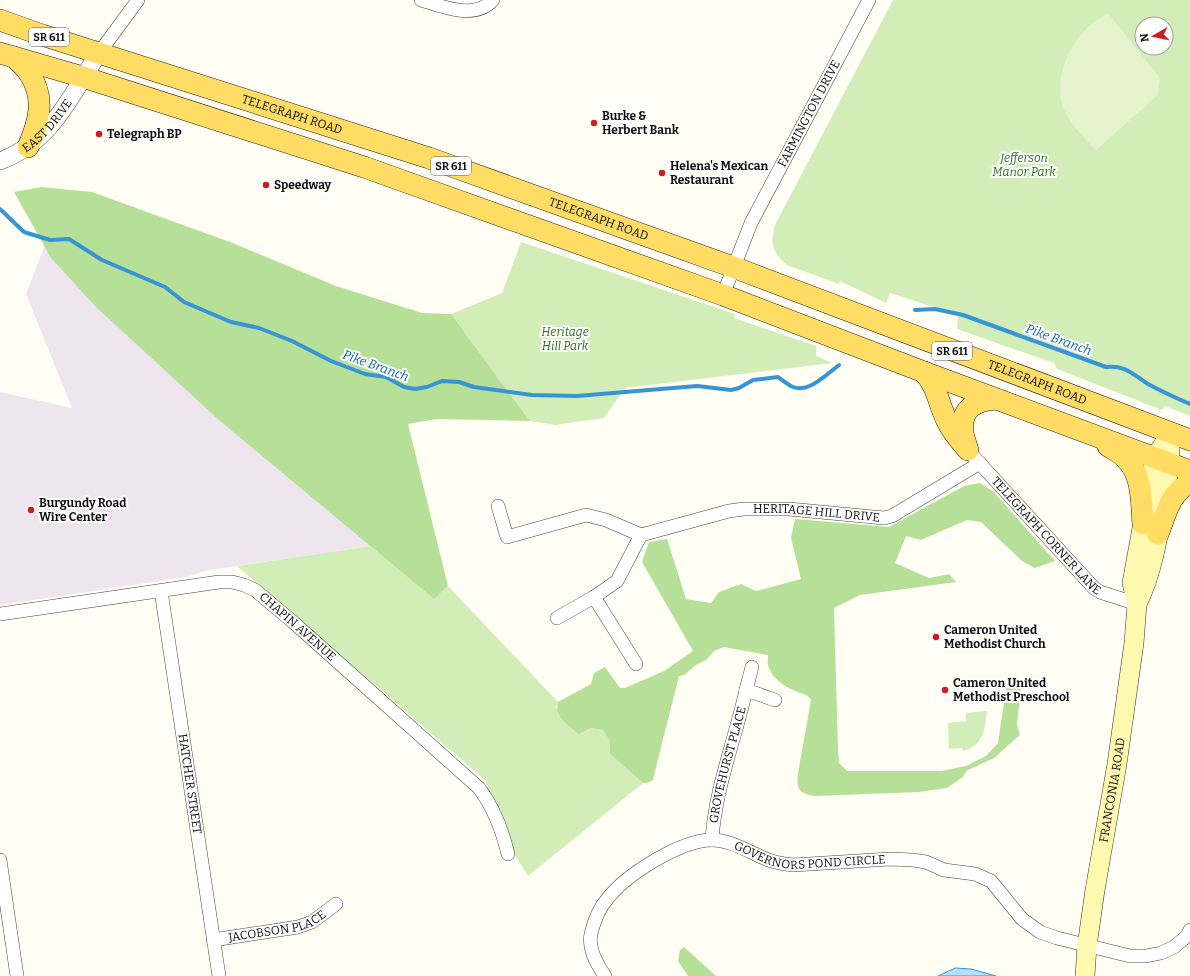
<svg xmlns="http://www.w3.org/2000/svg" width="1190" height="976" viewBox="0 0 1190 976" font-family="Bitter,serif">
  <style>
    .industrial { fill: #eee5ef }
    .green { fill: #d3edb9; fill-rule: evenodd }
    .forest { fill: #b6df97 }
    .pitch { fill: #e5f4cc }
    .water { fill: #b4dffa; stroke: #3694d7 }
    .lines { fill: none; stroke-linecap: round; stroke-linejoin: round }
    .stream { stroke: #3694d7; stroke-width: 4 }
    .minor-casing { stroke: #434343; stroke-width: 14 }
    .tertiary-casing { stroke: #434343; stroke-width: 18 }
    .secondary-casing { stroke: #323232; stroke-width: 20 }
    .primary-casing { stroke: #212121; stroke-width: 22 }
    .minor { stroke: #fff; stroke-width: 13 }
    .tertiary { stroke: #fff; stroke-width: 17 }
    .secondary { stroke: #fff8af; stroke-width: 19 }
    .primary { stroke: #ffdc64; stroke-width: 21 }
    .poi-dot { fill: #cc1d22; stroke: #fff; stroke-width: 1.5 }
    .labels { text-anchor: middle; stroke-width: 4; stroke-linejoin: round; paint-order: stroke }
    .shield { fill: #fff; stroke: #585858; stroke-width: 1 }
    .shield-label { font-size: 11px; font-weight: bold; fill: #101010 }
    .street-label { font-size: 12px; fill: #101010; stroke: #fff }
    .poi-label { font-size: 12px; font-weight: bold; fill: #101010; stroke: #fff; text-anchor: start }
    .park-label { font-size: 12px; font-style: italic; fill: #2a6e1a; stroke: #fff }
    .water-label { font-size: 13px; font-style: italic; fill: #0f65ad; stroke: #fff }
  </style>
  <rect width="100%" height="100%" fill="#fffdf4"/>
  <path class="industrial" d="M51 229 431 537 209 570 186 577 0 605V392L72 408 26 294Z"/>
  <g class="green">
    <path d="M893 0H1190V416L1165 406 1162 410 1057 369 1054 363 957 329 958 315 890 293 886 303 840 281 839 284 787 265C772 253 769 242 776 223ZM1142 24H1166V48H1142Z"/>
    <path d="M521 242 735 314 734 318 816 346V356L832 363 625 388 604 418 555 425 530 421 451 314 502 293Z"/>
    <path d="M370 546 434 599 448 586 558 702 556 708 590 728 603 730 610 741V754L643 783 528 876 504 838 485 780 237 566Z"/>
    <path d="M987 711C985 730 983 746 963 751L962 748 949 749 948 723 966 721V713Z"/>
  </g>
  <g class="forest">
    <path d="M41 187 92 192 230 242 336 286 422 313 451 314 530 421 436 419 408 424 448 586 434 599 220 421 96 307 51 258 14 192Z"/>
    <path d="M980 483 994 492 1055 561 1035 568 1022 561 981 522 967 520 921 540 906 536 895 563 929 578 949 574 956 582 860 595 834 608 838 750 839 763 847 771H942L966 766 986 756 998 743 1006 689 1013 685 1021 688 1017 724 1020 735 994 758 966 771 963 777 947 788 919 792 816 796C799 793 796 790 798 773L811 700C806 693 805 695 798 692 787 688 773 680 769 668 767 664 768 659 768 655L724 647 714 651 706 660 696 665 684 675 679 676 654 775 653 780 647 783H643L610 754V741L603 730 590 728 579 734C568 725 554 717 558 702L591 684 594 673 605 667 620 688H625L664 671 693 651 642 562 649 542 667 539 686 599 711 603 719 592 741 584 756 591 801 579 791 538 795 519 889 527 964 486Z"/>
    <path d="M684 947 716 976H688L678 961 680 950Z"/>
  </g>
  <path class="pitch" d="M1108 13 1160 78 1158 95 1096 150C1085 139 1069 123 1064 109 1053 80 1068 45 1090 25 1096 21 1102 17 1108 13Z"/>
  <path class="water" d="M955 968 971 969 996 976H938Z"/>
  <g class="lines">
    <g class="stream">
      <path d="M0 209 24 232 50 240 69 239 102 260 165 287 184 302 231 322 259 328 292 341 331 361 365 374 386 377 404 387 415 389 427 387 442 381 459 382 474 387 532 395 577 396 697 386 731 390 739 388 753 380 778 377C782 380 788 385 793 387 809 393 827 374 839 365"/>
      <path d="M915 310 935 309 963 315 1106 367C1126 365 1132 374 1148 384 1161 391 1176 398 1190 404"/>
    </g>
    <defs>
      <g id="minor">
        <path d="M421 0C443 7 475 20 493 0"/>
        <path d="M99 53 138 0"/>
        <path id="s1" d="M723 295 751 223 869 0"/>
        <path id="s2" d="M974 457 1094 588 1100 592 1137 604"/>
        <path d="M498 506 507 537 586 515 606 520 641 535"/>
        <path id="s3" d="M641 535 729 511 744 509H789L884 518 892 516 980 463"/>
        <path id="s4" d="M161 591 219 976"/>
        <path d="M594 597 636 664"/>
        <path id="s5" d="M0 614 219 582H232L244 585 255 590 293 622 479 788C494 808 502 829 508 854"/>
        <path d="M557 618 594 597 617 581 641 535"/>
        <path d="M746 690 752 667"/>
        <path id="s6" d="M712 840C715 789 735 740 746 690L775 700"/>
        <path d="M0 860 17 976"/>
        <path id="s7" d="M213 940 298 927 312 922 336 904"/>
        <path id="s8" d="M605 976C597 965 588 948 591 934 594 921 599 908 608 898 627 874 681 840 712 840 731 840 749 852 766 859 775 863 784 864 793 865L890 859 913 860 926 862 944 870 975 874 991 881 1022 919 1040 932 1057 938 1130 956H1146L1161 953 1174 947 1187 936 1190 930"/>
      </g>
      <g id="tertiary">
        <path id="s9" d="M0 161C52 142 70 96 99 53"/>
      </g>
      <g id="secondary">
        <path d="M1137 604C1152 574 1158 538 1163 506 1166 486 1170 467 1170 448"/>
        <path id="s10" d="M1085 976 1087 946 1095 890 1117 764 1134 643 1137 604 1132 583 1155 457 1171 433"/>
      </g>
      <g id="primary">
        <path id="s11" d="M0 20 42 35 429 158 733 267 1190 440"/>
        <path d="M0 53 83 77 364 167 723 295 924 372 1190 471"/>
        <path d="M14 57C19 62 25 67 29 73 46 98 39 122 28 147"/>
        <path d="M924 372C938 388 938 403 947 421 952 432 960 441 968 450"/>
        <path d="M1108 446C1114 450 1121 453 1126 459 1143 475 1141 503 1143 524"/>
        <path d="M967 447C956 419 965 401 996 399"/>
        <path d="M1158 534C1166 514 1170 492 1190 483"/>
      </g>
    </defs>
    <use href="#minor" class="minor-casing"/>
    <use href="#tertiary" class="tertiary-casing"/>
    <use href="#secondary" class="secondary-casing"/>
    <use href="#primary" class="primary-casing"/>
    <use href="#minor" class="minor"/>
    <use href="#tertiary" class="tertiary"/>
    <use href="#secondary" class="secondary"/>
    <use href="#primary" class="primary"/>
  </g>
  <g class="poi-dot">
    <circle cx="594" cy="123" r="4"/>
    <circle cx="99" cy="134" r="4"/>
    <circle cx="662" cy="173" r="4"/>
    <circle cx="266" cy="185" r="4"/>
    <circle cx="31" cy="510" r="4"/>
    <circle cx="936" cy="637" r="4"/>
    <circle cx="945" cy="690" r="4"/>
  </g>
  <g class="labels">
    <g class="shield">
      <rect x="29" y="28" width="40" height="18" rx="3"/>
      <rect x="431" y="157" width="40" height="18" rx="3"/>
      <rect x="932" y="342" width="40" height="18" rx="3"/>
    </g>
    <g class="shield-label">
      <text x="49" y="41">SR 611</text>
      <text x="451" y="170">SR 611</text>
      <text x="952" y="355">SR 611</text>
    </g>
    <g class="street-label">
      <text dy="4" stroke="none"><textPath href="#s11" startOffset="307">TELEGRAPH ROAD</textPath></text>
      <text dy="4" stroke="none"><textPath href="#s1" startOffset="201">FARMINGTON DRIVE</textPath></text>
      <text dy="4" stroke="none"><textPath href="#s9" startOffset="60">EAST DRIVE</textPath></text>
      <text dy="4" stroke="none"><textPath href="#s11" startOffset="631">TELEGRAPH ROAD</textPath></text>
      <text dy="4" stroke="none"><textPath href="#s11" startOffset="1099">TELEGRAPH ROAD</textPath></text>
      <text dy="4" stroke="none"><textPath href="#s3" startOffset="179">HERITAGE HILL DRIVE</textPath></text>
      <text dy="4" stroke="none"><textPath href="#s2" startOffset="107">TELEGRAPH CORNER LANE</textPath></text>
      <text dy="4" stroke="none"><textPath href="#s5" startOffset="315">CHAPIN AVENUE</textPath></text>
      <text dy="4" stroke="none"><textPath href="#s6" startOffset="77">GROVEHURST PLACE</textPath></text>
      <text dy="4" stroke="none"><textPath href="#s4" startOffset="195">HATCHER STREET</textPath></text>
      <text dy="4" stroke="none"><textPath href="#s10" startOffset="188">FRANCONIA ROAD</textPath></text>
      <text dy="4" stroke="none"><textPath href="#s8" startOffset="308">GOVERNORS POND CIRCLE</textPath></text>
      <text dy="4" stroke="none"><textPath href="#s7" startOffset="66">JACOBSON PLACE</textPath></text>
    </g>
    <g class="poi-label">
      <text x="602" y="120">Burke &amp;<tspan x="602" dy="14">Herbert Bank</tspan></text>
      <text x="107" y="138">Telegraph BP</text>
      <text x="670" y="170">Helena's Mexican<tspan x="670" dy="14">Restaurant</tspan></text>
      <text x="274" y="189">Speedway</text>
      <text x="39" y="507">Burgundy Road<tspan x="39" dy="14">Wire Center</tspan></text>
      <text x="944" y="634">Cameron United<tspan x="944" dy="14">Methodist Church</tspan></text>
      <text x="953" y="687">Cameron United<tspan x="953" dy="14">Methodist Preschool</tspan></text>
    </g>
    <g class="park-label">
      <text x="1024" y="162">Jefferson<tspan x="1024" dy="14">Manor Park</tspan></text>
      <text x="565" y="336">Heritage<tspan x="565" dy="14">Hill Park</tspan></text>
    </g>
    <g class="water-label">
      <text transform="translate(1059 339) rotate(20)" y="5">Pike Branch</text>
      <text transform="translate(376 365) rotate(20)" y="5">Pike Branch</text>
    </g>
  </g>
  <g transform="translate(1154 36) rotate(261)"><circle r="19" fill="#ffffff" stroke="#9f9f9f"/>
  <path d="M0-3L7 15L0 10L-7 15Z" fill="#cc1d22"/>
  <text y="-6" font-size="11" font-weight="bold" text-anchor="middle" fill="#101010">N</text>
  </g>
</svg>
